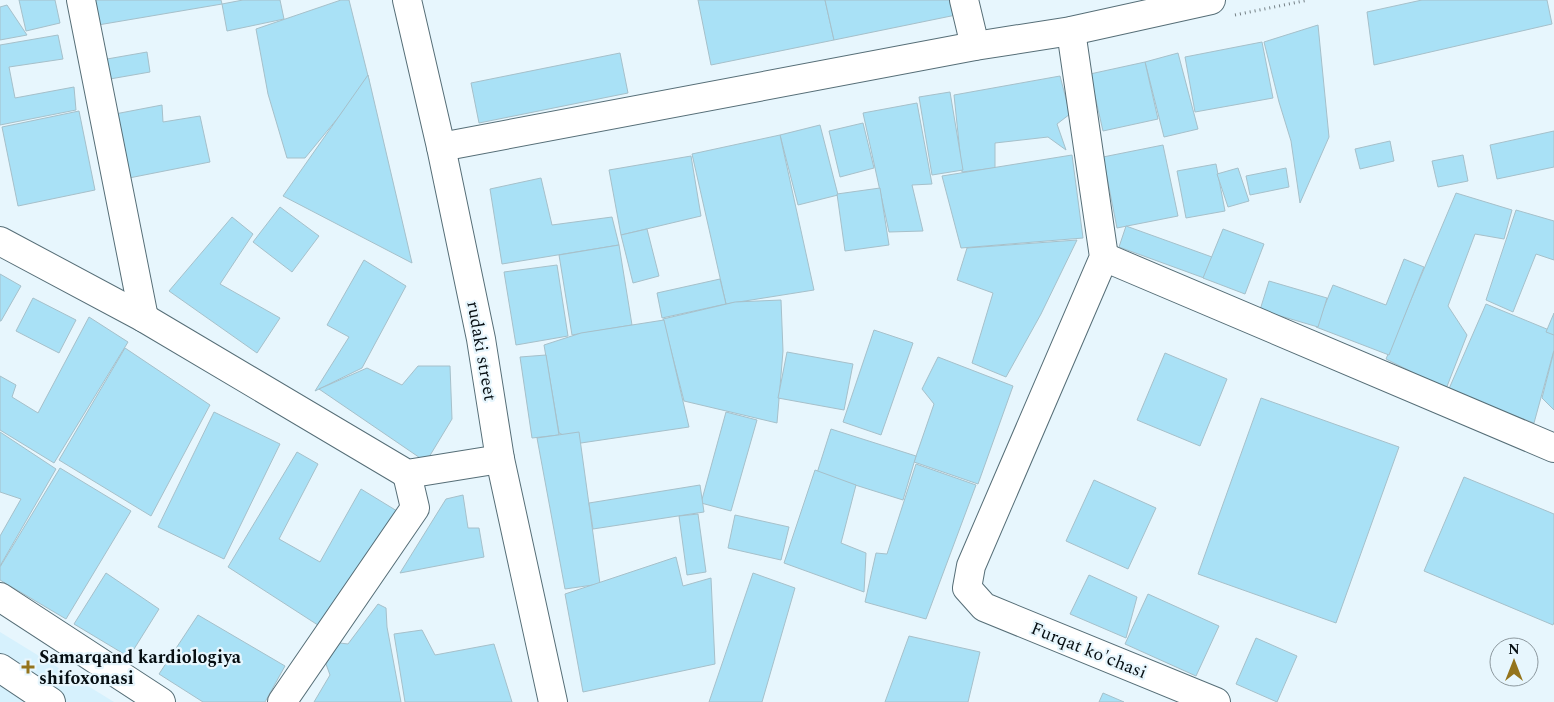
<svg xmlns="http://www.w3.org/2000/svg" width="1554" height="702" viewBox="0 0 1554 702" font-family="Spectral,serif">
  <style>
    .built { fill: #d6f1fd }
    .building { fill: #a9e1f6; stroke: #a6c0ca }
    .lines { fill: none; stroke-linecap: round; stroke-linejoin: round }
    .minor-casing { stroke: #566e77; stroke-width: 30 }
    .path { stroke: #758086; stroke-width: 3; stroke-dasharray: 1 4; stroke-linecap: butt }
    .minor { stroke: #fff; stroke-width: 28 }
    .poi-dot { fill: #94741c; stroke: #e7f6fd; stroke-width: 2 }
    .labels { text-anchor: middle; stroke-width: 4.5; stroke-linejoin: round; paint-order: stroke }
    .street-label { font-size: 18px; fill: #060e12; stroke: #e7f6fd }
    .poi-label { font-size: 18px; font-weight: bold; fill: #060e12; stroke: #e7f6fd; text-anchor: start }
  </style>
  <rect width="100%" height="100%" fill="#e7f6fd"/>
  <path class="built" d="M0 632 114 702H0Z"/>
  <g class="building">
    <path d="M19 0H55L60 23 26 31Z"/>
    <path d="M92 0H221L222 4 98 25Z"/>
    <path d="M243 0H280L284 19 227 31 222 4Z"/>
    <path d="M341 0H349L369 80 305 158H287L268 94 256 29Z"/>
    <path d="M698 0H825L834 40 711 65Z"/>
    <path d="M825 0H953L956 15 834 40Z"/>
    <path d="M1422 0H1547L1552 24 1374 65 1367 12Z"/>
    <path d="M7 5 27 35 0 40V7Z"/>
    <path d="M1318 25 1329 137 1300 203 1291 141 1279 102 1264 42Z"/>
    <path d="M58 35 63 59 9 67 15 98 74 87 76 110 0 125V45Z"/>
    <path d="M1262 42 1273 98 1195 112 1185 57Z"/>
    <path d="M147 52 150 72 110 79 107 59Z"/>
    <path d="M620 53 628 93 479 123 471 83Z"/>
    <path d="M1178 53 1198 129 1164 137 1145 62Z"/>
    <path d="M1145 62 1158 119 1103 131 1090 74Z"/>
    <path d="M368 75 412 263 283 196Z"/>
    <path d="M1060 76 1070 114 1057 124 1066 150 1048 137 995 143V168L962 172 954 95Z"/>
    <path d="M950 92 963 170 932 175 919 97Z"/>
    <path d="M917 103 932 184 912 185 923 231 889 232 863 113Z"/>
    <path d="M162 105 163 122 200 116 210 162 129 178 115 114Z"/>
    <path d="M79 111 95 190 18 206 2 127Z"/>
    <path d="M863 123 874 168 840 177 829 131Z"/>
    <path d="M820 125 838 195 798 205 780 135Z"/>
    <path d="M1554 131V167L1497 179 1490 145Z"/>
    <path d="M780 135 814 290 726 304 692 154Z"/>
    <path d="M1390 141 1394 161 1360 169 1355 149Z"/>
    <path d="M1163 145 1178 216 1117 228 1103 157Z"/>
    <path d="M1072 155 1083 238 961 248 942 176Z"/>
    <path d="M1463 155 1468 181 1438 187 1432 161Z"/>
    <path d="M691 156 701 216 621 235 609 170Z"/>
    <path d="M1216 164 1225 211 1186 218 1177 171Z"/>
    <path d="M1238 168 1249 201 1228 207 1217 174Z"/>
    <path d="M1286 168 1289 187 1250 195 1246 176Z"/>
    <path d="M541 178 552 225 612 217 619 245 502 264 490 189Z"/>
    <path d="M880 188 889 245 845 251 837 194Z"/>
    <path d="M1456 193 1512 210 1504 239 1475 234 1448 306 1467 335 1446 389 1386 359Z"/>
    <path d="M280 207 319 236 292 272 253 242Z"/>
    <path d="M1516 210 1554 221V260L1536 254 1513 312 1486 300Z"/>
    <path d="M232 217 253 234 220 284 280 318 257 353 169 291Z"/>
    <path d="M1126 226 1212 257 1204 278 1119 247Z"/>
    <path d="M647 229 659 276 633 283 621 235Z"/>
    <path d="M1223 229 1264 244 1245 294 1203 278Z"/>
    <path d="M1077 240 1041 314 1006 377 972 363 993 293 957 280 967 248Z"/>
    <path d="M619 245 632 325 572 335 559 255Z"/>
    <path d="M1404 259 1424 267 1389 355 1316 327 1333 285 1386 305Z"/>
    <path d="M364 260 406 286 362 368 315 391 349 337 327 325Z"/>
    <path d="M557 265 568 336 516 345 504 272Z"/>
    <path d="M0 274 21 286 1 321H0Z"/>
    <path d="M720 279 726 304 662 318 657 293Z"/>
    <path d="M1269 281 1327 298 1318 327 1260 310Z"/>
    <path d="M33 298 76 320 59 353 16 331Z"/>
    <path d="M781 300 783 351 777 423 684 401 663 319 735 302Z"/>
    <path d="M1486 304 1554 332V350L1534 423 1448 391Z"/>
    <path d="M1554 313V335L1546 332Z"/>
    <path d="M89 317 128 342 54 463 0 430V376L16 385 12 397 38 413Z"/>
    <path d="M664 320 689 427 581 443 559 433 544 345 581 333Z"/>
    <path d="M874 330 913 343 881 435 843 422Z"/>
    <path d="M125 348 210 405 151 516 59 460Z"/>
    <path d="M1554 351V410L1542 398Z"/>
    <path d="M787 352 853 364 844 410 778 398Z"/>
    <path d="M1165 353 1227 379 1200 446 1137 420Z"/>
    <path d="M546 355 559 435 532 438 520 357Z"/>
    <path d="M938 357 1013 386 978 484 914 462 934 404 922 389Z"/>
    <path d="M418 366H450L452 419 426 462 319 389 367 368 402 385Z"/>
    <path d="M1261 398 1399 447 1336 623 1198 574Z"/>
    <path d="M214 412 280 444 224 559 158 527Z"/>
    <path d="M726 412 757 420 731 511 701 503Z"/>
    <path d="M831 429 916 456 903 500 817 473Z"/>
    <path d="M0 432 56 469 0 566V536L21 499 0 492Z"/>
    <path d="M579 432 600 584 565 589 537 438Z"/>
    <path d="M297 452 318 464 279 539 320 562 361 489 397 511 324 629 228 567Z"/>
    <path d="M916 464 976 485 926 619 865 602 876 553 887 554Z"/>
    <path d="M60 468 131 511 66 619 0 580V567Z"/>
    <path d="M815 470 856 485 841 543 866 553 864 592 784 563Z"/>
    <path d="M1464 477 1554 514V622L1553 625 1424 571Z"/>
    <path d="M1094 480 1156 508 1128 569 1066 541Z"/>
    <path d="M700 485 704 512 593 529 589 503Z"/>
    <path d="M463 495 468 528H479L484 557 400 573 446 499Z"/>
    <path d="M698 514 706 572 687 575 679 516Z"/>
    <path d="M735 515 789 527 781 560 728 548Z"/>
    <path d="M676 557 683 586 711 578 715 664 583 692 565 594Z"/>
    <path d="M106 573 159 609 129 657 74 624Z"/>
    <path d="M753 573 795 588 762 702H709Z"/>
    <path d="M1089 575 1137 597 1126 638 1070 614Z"/>
    <path d="M1148 594 1219 626 1196 676 1125 644Z"/>
    <path d="M378 604 386 608 387 627 401 702H314L330 675 326 664 332 654 340 643 348 644Z"/>
    <path d="M198 615 285 666 265 702H203L159 674Z"/>
    <path d="M422 630 435 655 494 644 512 702H405L394 634Z"/>
    <path d="M909 636 980 652 968 702H885Z"/>
    <path d="M1256 638 1297 656 1277 702 1236 684Z"/>
    <path d="M1103 693 1124 702H1099Z"/>
  </g>
  <g class="lines">
    <defs>
      <g id="minor">
        <path d="M81 0 144 318"/>
        <path d="M407 0 441 147 481 339 500 459 553 702"/>
        <path d="M964 0 975 46"/>
        <path d="M1071 31 1104 257 971 566 967 588 984 607 1216 702"/>
        <path d="M441 147 975 46 1071 31 1211 0"/>
        <path d="M0 241 144 318 407 474 500 459"/>
        <path d="M1104 257 1554 448"/>
        <path d="M0 597 161 702"/>
        <path d="M0 668 51 702"/>
        <path d="M282 702 415 508 407 474"/>
      </g>
    </defs>
    <use href="#minor" class="minor-casing"/>
    <path class="path" d="M1235 15 1308 0"/>
    <use href="#minor" class="minor"/>
  </g>
  <path class="poi-dot" d="M25.5 659.5h5v5h5v5h-5v5h-5v-5h-5v-5h5z"/>
  <g class="labels">
    <g class="street-label">
      <text transform="translate(482 351) rotate(80)" y="6">rudaki street</text>
      <text transform="translate(1089 650) rotate(22)" y="6">Furqat ko'chasi</text>
    </g>
    <g class="poi-label">
      <text x="39" y="663">Samarqand kardiologiya<tspan x="39" dy="21">shifoxonasi</tspan></text>
    </g>
  </g>
  <g transform="translate(1514 662)"><circle r="24" fill="#e7f6fd" stroke="#8d999f"/>
  <path d="M0-4L9 19L0 12L-9 19Z" fill="#94741c"/>
  <text y="-8" font-size="14" font-weight="bold" text-anchor="middle" fill="#060e12">N</text>
  </g>
</svg>
